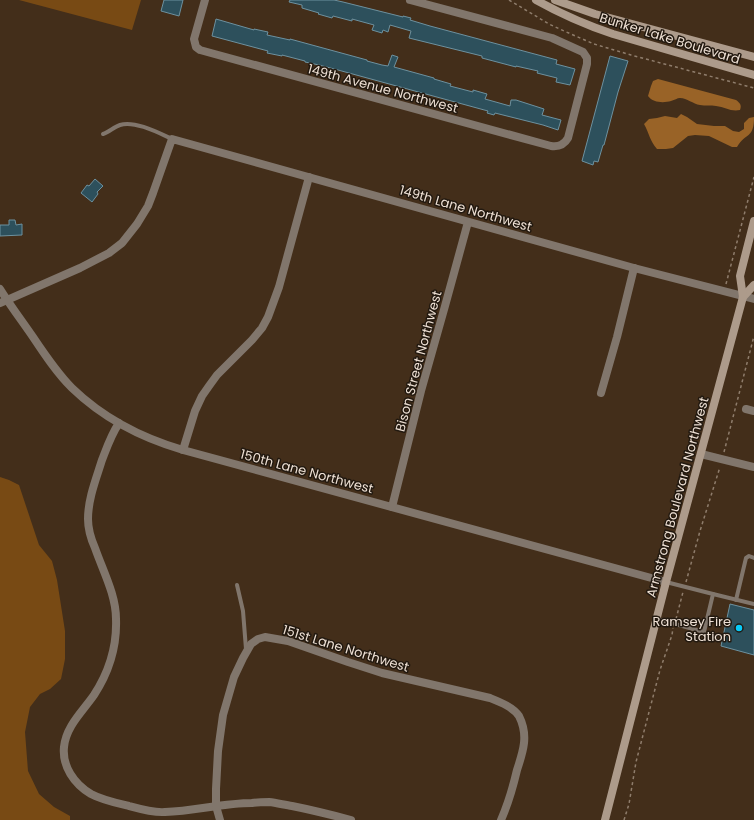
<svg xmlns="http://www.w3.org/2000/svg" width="754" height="820" viewBox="0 0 754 820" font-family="Poppins,sans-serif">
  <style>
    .green { fill: #784a14 }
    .water { fill: #996327 }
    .building { fill: #2d505c; stroke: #6d919f }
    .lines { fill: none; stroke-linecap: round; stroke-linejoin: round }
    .path { stroke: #8f7d6c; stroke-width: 1.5; stroke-dasharray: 3 3; stroke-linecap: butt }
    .service { stroke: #81766c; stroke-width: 4 }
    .minor { stroke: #81766c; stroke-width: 8 }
    .secondary { stroke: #ad9b8b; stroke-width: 8 }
    .poi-dot { fill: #08cbf9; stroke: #221910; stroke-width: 1.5 }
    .labels { text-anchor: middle; stroke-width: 3; stroke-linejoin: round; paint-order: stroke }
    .street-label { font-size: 13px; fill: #eee0d4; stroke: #221910 }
    .poi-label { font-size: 13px; fill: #eee0d4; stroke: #221910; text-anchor: end }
  </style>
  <rect width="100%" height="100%" fill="#432e1a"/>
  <g class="green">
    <path d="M19 0H141L132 30Z"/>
    <path d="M0 477 9 480 19 485 39 545 52 561 57 580 65 631V659L61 679 50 689 40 694 30 707 25 732 28 771 39 794 54 807 70 816V820H0Z"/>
  </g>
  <g class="water">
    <path d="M658 79 736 100C740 103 742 105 740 110 731 112 725 107 716 106 711 105 705 106 700 105 693 104 687 98 680 98 677 98 675 100 671 101 664 103 653 103 648 96L651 86 653 81Z"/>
    <path d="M681 114 687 117 697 124 714 126H725L733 131 739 132 744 129V123L749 118 754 117C754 139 746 132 737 147H732L709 136 695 135 688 136 673 148 666 149H657C650 141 649 133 644 124L649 119 657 118 665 116 677 118Z"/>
  </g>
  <g class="building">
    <path d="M164 0H183L179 16 161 11Z"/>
    <path d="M290 0H334L343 2 403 17V16L411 18 410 20 430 26 557 60 556 64 575 69 570 85 556 82 557 78 537 73 538 71 516 66V67L482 58V56L409 38 411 31 390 25 388 32 383 30 382 33 372 30 374 25 352 19V21L333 16 332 18 318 14 319 13 302 8V5L289 2Z"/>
    <path d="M216 19 254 30V29L268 32 267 35 290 40V39L367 60V61L382 65 388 66 392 55 398 57 394 67 434 78V79L451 84 450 86 473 92V90L487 94 485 99 510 106 511 100H516L544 109 542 115 561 120 558 130 543 125 495 113 494 115 487 113 488 111 338 70 319 65 305 62V61L282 55V56L267 53 268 51 212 36Z"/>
    <path d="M610 56 628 61 618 92 604 145H603L598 162 594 161 593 165 582 161Z"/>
    <path d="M95 179 103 186 97 192 98 194 92 202 81 193 87 185 89 186Z"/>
    <path d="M9 220H15L16 225 22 224V235L0 236V225H9Z"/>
    <path d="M730 604 754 610V655L721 646Z"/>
  </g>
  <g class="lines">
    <g class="path">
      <path d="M509 0 549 24 564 31 594 44 631 55 754 88"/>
      <path d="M726 284 754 177"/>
      <path d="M724 452 754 336"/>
      <path d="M686 582 700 531 720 467"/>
      <path d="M676 619 683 592"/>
      <path d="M624 820 629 804 636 762 660 670 672 635 673 628"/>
    </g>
    <g class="service">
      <path d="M103 134C109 132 114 127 120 125 134 120 159 133 172 139"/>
      <path d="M237 585 243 611 246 649"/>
      <path d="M713 594 754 604"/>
      <path d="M736 600 746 558 749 556 754 558"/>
      <path d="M657 619 704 632 713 594 666 582"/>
    </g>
    <g class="minor">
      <path d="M205 0 194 39 196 47 200 50 551 146C559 147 564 145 568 138L587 64V58L583 52 552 38 410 0"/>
      <path d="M0 289C10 305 22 321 33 337 45 355 57 373 72 388 103 418 142 438 183 450L666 582"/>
      <path d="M0 303 80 268 109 253 122 243 137 224 148 206 153 193 172 139 634 268 754 299"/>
      <path d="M601 393 617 337 634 268"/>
      <path d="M746 409 754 411"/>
      <path d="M119 423C111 435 107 447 102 460 96 479 88 499 88 519 88 529 91 539 95 548 103 571 116 595 116 619 117 646 109 672 94 695 83 711 66 726 64 747 62 766 74 784 91 794 102 800 116 803 129 806 140 809 154 813 165 812 195 811 223 803 252 803 258 802 264 802 269 802 277 803 285 805 292 806 312 810 332 815 351 820"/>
      <path d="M183 450 195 411 202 396 209 386 217 375 252 340 262 328 268 317 279 287 309 177"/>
      <path d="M701 454 754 467"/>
      <path d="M392 507 421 391 445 306 468 222"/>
      <path d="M220 820 216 806V789L218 751 223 715 234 677 243 658 251 644 258 639 265 637 288 641 348 662 382 673 490 698C500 702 513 707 519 716 523 724 525 734 524 743 523 752 520 761 517 770 513 787 508 804 501 820"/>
    </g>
    <g class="secondary">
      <path d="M536 0C561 14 586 25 613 34L754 75"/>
      <path d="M555 0 595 14 754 57"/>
      <path d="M743 297 754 285"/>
      <path d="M605 820 666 582 743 297 740 276 754 221"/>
    </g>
  </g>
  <circle class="poi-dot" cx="739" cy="628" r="4"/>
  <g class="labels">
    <g class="street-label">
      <text transform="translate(670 38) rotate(17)" y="5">Bunker Lake Boulevard</text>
      <text transform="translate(383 88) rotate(15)" y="5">149th Avenue Northwest</text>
      <text transform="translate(466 208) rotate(16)" y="5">149th Lane Northwest</text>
      <text transform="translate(418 361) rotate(-75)" y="5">Bison Street Northwest</text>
      <text transform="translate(307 471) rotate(15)" y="5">150th Lane Northwest</text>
      <text transform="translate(677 497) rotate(-75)" y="5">Armstrong Boulevard Northwest</text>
      <text transform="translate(346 648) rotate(17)" y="5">151st Lane Northwest</text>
    </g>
    <g class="poi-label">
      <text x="731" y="626">Ramsey Fire<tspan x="731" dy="15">Station</tspan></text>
    </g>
  </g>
</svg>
